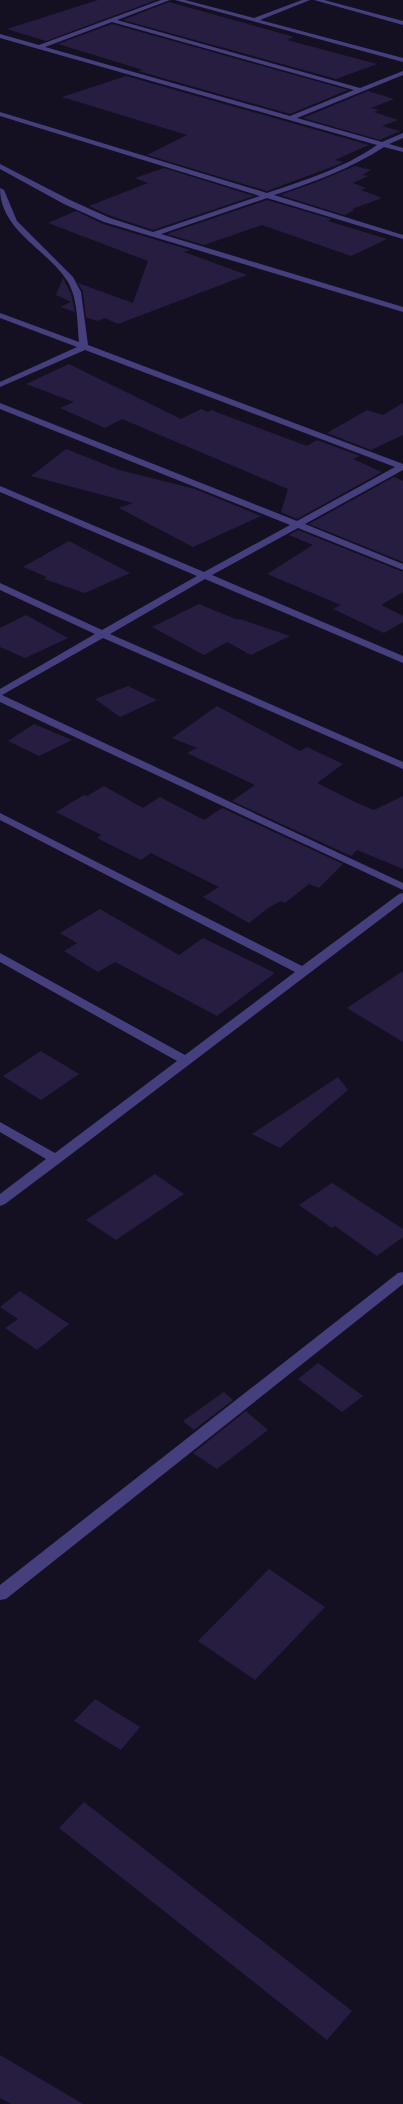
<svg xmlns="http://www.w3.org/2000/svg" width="403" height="2104" viewBox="0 0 403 2104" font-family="'DejaVu Sans',sans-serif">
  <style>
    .building { fill: #271d41 }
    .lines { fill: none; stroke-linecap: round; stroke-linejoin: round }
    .street { fill: #453f7d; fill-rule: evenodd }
  </style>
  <rect width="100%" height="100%" fill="#141022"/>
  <g class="building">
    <path d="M98 0H156L46 41 7 29Z"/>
    <path d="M169 2 294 37 287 40 377 64 336 79 123 20Z"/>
    <path d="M112 24 348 90 290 114 138 71 143 70 58 44Z"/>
    <path d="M126 76 369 145 335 160 343 162 337 165 267 191 147 155 187 135 62 97Z"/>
    <path d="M368 91 394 99 371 108 379 110 374 112 398 120 382 126 400 131 380 140 303 118Z"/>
    <path d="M355 166 371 170 362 175 368 176 353 183 366 188 361 190 382 198 352 209 355 210 344 215 280 195 317 182Z"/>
    <path d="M164 168 254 196 153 230 111 216 89 206 148 183 135 178Z"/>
    <path d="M267 200 331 219 328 221 387 239 351 256 262 225 204 245 167 234Z"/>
    <path d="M76 211 103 224 190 250 184 252 247 275 118 324 105 318 97 321 86 317 83 292 78 283 133 303 148 261 48 223Z"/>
    <path d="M63 278 71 294 75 312 60 307 71 302 56 295Z"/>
    <path d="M69 364 181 419 201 409 208 412 211 410 307 446 317 440 360 456 353 459 382 472 297 519 281 512 288 489 122 419 105 428 60 408 74 402 26 384Z"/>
    <path d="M403 403V435L371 450 327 433 367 410 383 415Z"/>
    <path d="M66 449 119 470 195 489 261 516 193 547 119 508 133 503 31 476Z"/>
    <path d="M394 477 403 481V562L309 524Z"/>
    <path d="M298 530 403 572V592L381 605 403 616V622L384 633 333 609 341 605 267 574 313 545 289 535Z"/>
    <path d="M69 541 130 573 85 593 44 579 47 577 23 567Z"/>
    <path d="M199 604 238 620 240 619 290 636 251 655 227 642 204 655 152 627Z"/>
    <path d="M26 615 68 638 25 658 0 647V628Z"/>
    <path d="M128 686 157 700 120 717 95 699Z"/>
    <path d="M217 706 300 751 307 747 343 764 317 783 355 802 374 810 403 796V869L357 850 351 856 232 801 255 785 187 753 197 748 172 738Z"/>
    <path d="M34 724 72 740 39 756 8 741Z"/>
    <path d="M104 786 143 808 160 797 204 820 222 808 343 864 319 888 309 884 285 903 281 901 268 908 249 923 203 897 219 887 151 853 141 860 97 838 101 835 56 812 84 795 87 796Z"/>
    <path d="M100 909 179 955 203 938 275 973 217 1016 115 962 98 972 64 951 77 943 60 933Z"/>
    <path d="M403 971V1042L347 1008Z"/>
    <path d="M41 1051 79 1074 41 1100 3 1076Z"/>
    <path d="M338 1077 348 1090 280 1148 252 1134Z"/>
    <path d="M155 1174 184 1194 116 1240 86 1220Z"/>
    <path d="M332 1183 403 1229V1237L377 1256 335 1226 332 1228 299 1205Z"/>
    <path d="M20 1291 69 1324 37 1350 5 1328 18 1319 0 1307Z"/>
    <path d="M318 1363 363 1396 342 1412 298 1379Z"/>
    <path d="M224 1392 233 1400 194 1430 183 1421Z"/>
    <path d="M246 1411 268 1430 217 1469 193 1453Z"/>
    <path d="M269 1569 325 1607 255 1680 198 1641Z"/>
    <path d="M95 1699 140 1727 121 1750 74 1721Z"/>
    <path d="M84 1802 352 2011 327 2040 59 1828Z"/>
    <path d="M0 2055 83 2104H11L0 2098Z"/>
  </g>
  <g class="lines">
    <g class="street">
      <path d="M161 0H170L117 20 360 88 403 71V75L297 118 382 142 403 133V138L389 144 403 148V152L384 147C350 169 312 183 274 195L403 235V239L267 198 161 234 403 307V312L104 222 64 204 0 169V164L2 165 70 200 110 218 153 232 260 196 0 116V112L267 193C305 180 344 168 377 145L0 38V34L39 45ZM112 22 354 90 290 116 45 47Z"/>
      <path d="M175 0H185L254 18 302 0H310L260 20 403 58V62Z"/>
      <path d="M314 0H324L403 21V25Z"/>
      <path d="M0 188 4 190 17 221 73 277 81 292 88 345 403 464V470L305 524 403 564V570L298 528 212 575 403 656V663L205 579 110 634 403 762V769L103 638 2 695 403 883V890L0 702V689L95 634 0 590V583L102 630 197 576 0 492V486L204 572 290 525 0 409V403L297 521 395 467 85 350 0 387V382L77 347 0 318V313L79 342C77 322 78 296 66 279 45 248 0 230 0 188Z"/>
      <path d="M0 813 302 966 399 894 403 893V902L61 1162 5 1204 0 1206V1194L46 1159 0 1132V1122L55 1153 177 1061 0 962V953L185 1055 295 972 0 820Z"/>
      <path d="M403 1272V1284L6 1599 0 1600V1585L398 1273Z"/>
    </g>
  </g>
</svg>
